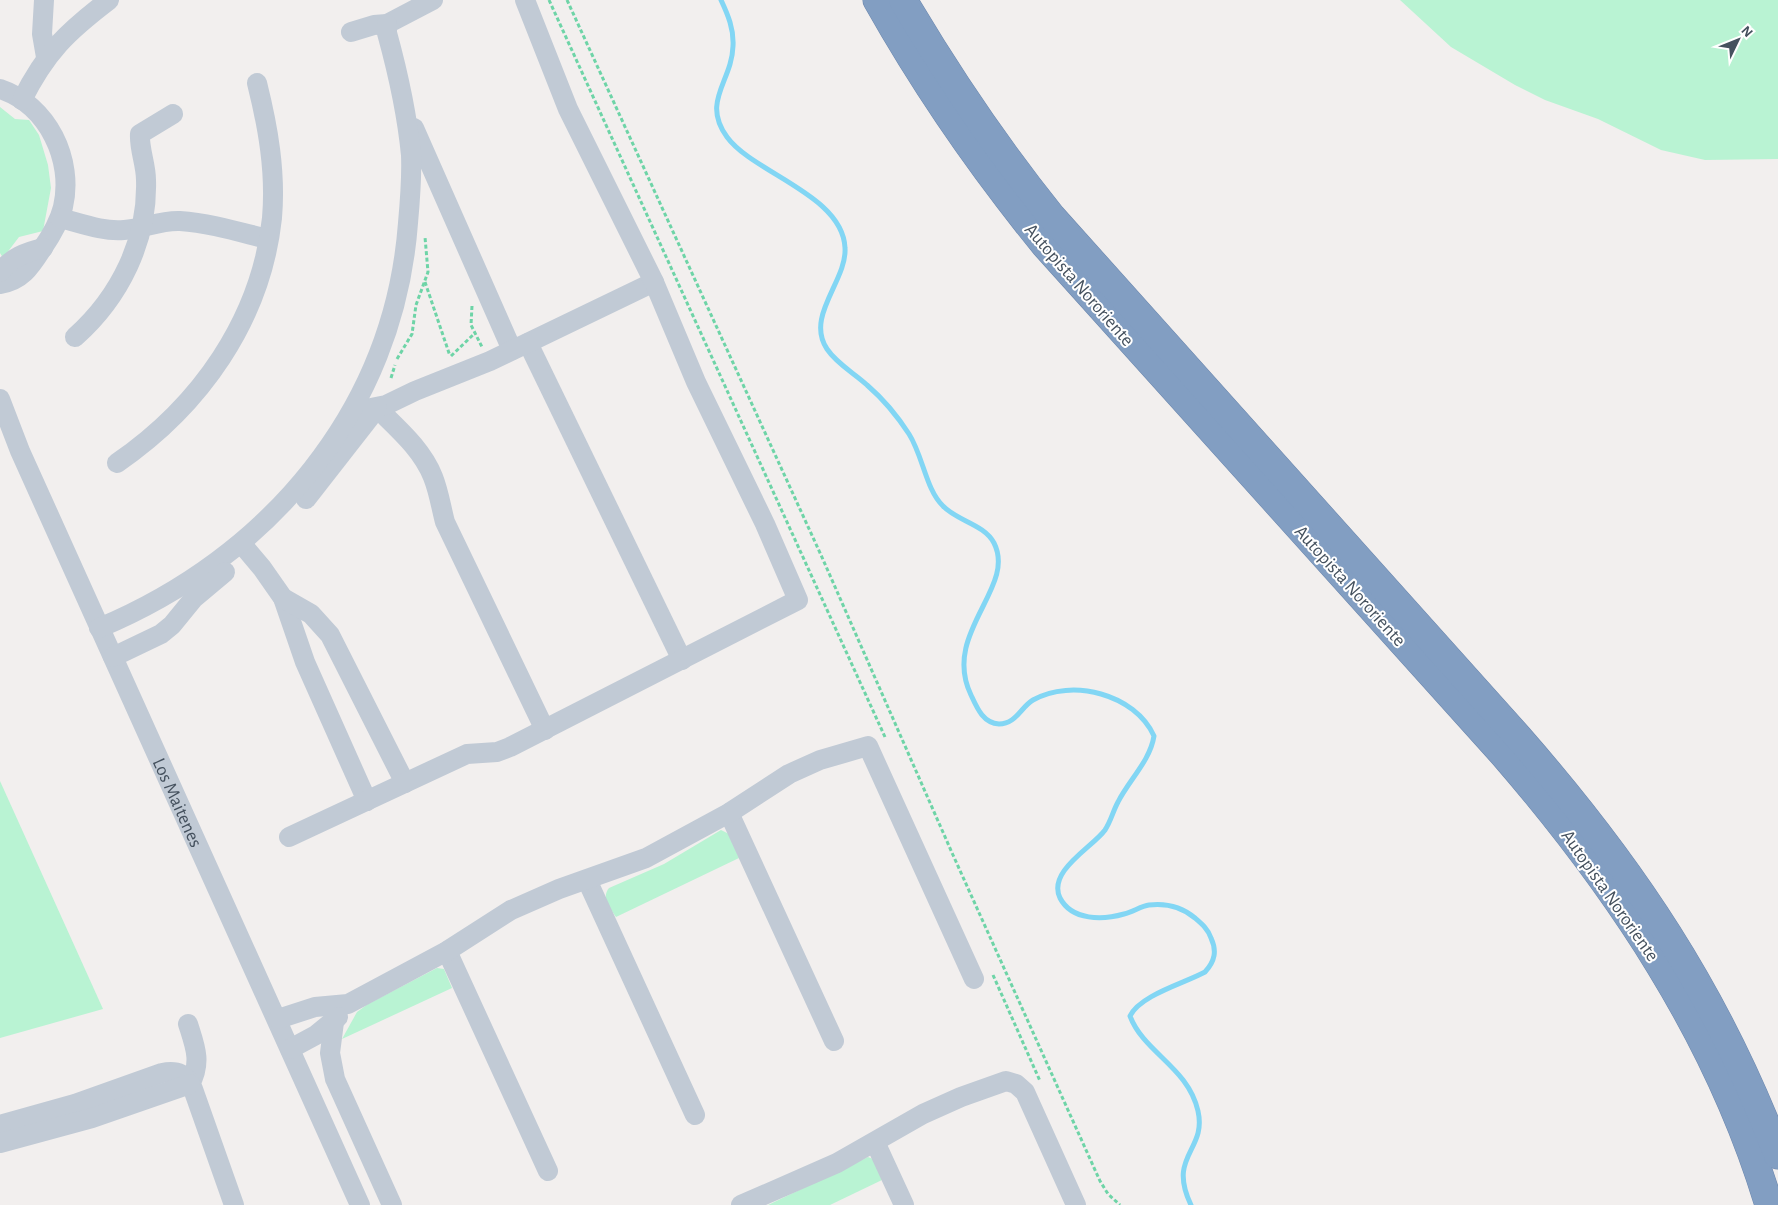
<svg xmlns="http://www.w3.org/2000/svg" width="1778" height="1205" viewBox="0 0 1778 1205" font-family="'Alegreya Sans',sans-serif">
  <style>
    .green { fill: #b9f3d3 }
    .lines { fill: none; stroke-linecap: round; stroke-linejoin: round }
    .stream { stroke: #82d6f4; stroke-width: 5 }
    .highway-casing { stroke: #6d88ae; stroke-width: 29 }
    .path { stroke: #6ed4a7; stroke-width: 3; stroke-dasharray: 4 2.5; stroke-linecap: butt }
    .minor { stroke: #c1cad5; stroke-width: 20 }
    .highway { stroke: #829ec2; stroke-width: 28 }
    .labels { text-anchor: middle; stroke-width: 4; stroke-linejoin: round; paint-order: stroke }
    .street-label { font-size: 19px; fill: #45515e; stroke: #fff }
  </style>
  <rect width="100%" height="100%" fill="#f2efee"/>
  <g class="green">
    <path d="M1400 0H1778V159L1705 160 1661 150 1598 119 1545 100 1515 85 1451 47Z"/>
    <path d="M0 107 15 119 29 120 39 135 48 165 51 188 43 231 19 237 3 258 0 253Z"/>
    <path d="M0 781 103 1009 0 1038Z"/>
    <path d="M721 830 729 834 739 858 616 917C610 908 601 898 609 888L664 864Z"/>
    <path d="M437 968 444 969 452 988 342 1039 357 1012 368 1004Z"/>
    <path d="M868 1157 873 1159 882 1180 830 1205H768Z"/>
  </g>
  <g class="lines">
    <path class="stream" d="M721 0C728 15 734 29 733 46 732 82 701 101 727 137 753 173 843 195 845 248 847 281 805 316 827 349 837 364 854 373 867 385 882 398 898 417 909 434 923 456 926 490 943 506 957 521 984 524 994 543 1017 588 941 633 971 695 977 708 983 723 999 724 1016 724 1021 707 1033 700 1072 678 1135 694 1154 736 1150 761 1129 780 1118 802 1113 811 1111 821 1105 830 1093 847 1047 871 1060 898 1072 921 1103 920 1124 914 1133 912 1141 906 1149 905 1166 903 1182 907 1195 918 1202 924 1208 929 1211 938 1217 951 1215 961 1205 972 1185 983 1140 995 1130 1016 1144 1053 1188 1067 1198 1111 1207 1151 1167 1155 1191 1205"/>
    <defs>
      <g id="highway">
        <path d="M877 0C926 87 982 168 1045 245L1503 754C1618 887 1718 1035 1769 1205"/>
        <path d="M903 0C948 76 997 149 1052 217L1519 738C1632 867 1717 994 1778 1155"/>
      </g>
    </defs>
    <use href="#highway" class="highway-casing"/>
    <g class="path">
      <path d="M549 0 885 737"/>
      <path d="M567 0 821 555 953 855 1100 1181 1108 1194 1120 1205"/>
      <path d="M425 282 450 356"/>
      <path d="M472 306 471 325 482 347"/>
      <path d="M451 356 475 333"/>
      <path d="M397 359 412 334 416 305 428 272 425 237"/>
      <path d="M391 378 395 365"/>
      <path d="M993 975 1040 1081"/>
    </g>
    <g class="minor">
      <path d="M44 0 42 34 46 57"/>
      <path d="M351 32 374 25 387 24 433 0"/>
      <path d="M0 89C48 105 74 160 63 207 59 223 51 236 42 249 31 266 22 281 0 284"/>
      <path d="M22 100C46 52 67 32 109 0"/>
      <path d="M414 128 512 350"/>
      <path d="M60 218C80 223 103 232 124 230 143 229 160 220 180 221 210 223 239 232 267 239"/>
      <path d="M0 272C11 258 26 252 43 248"/>
      <path d="M75 337C120 297 148 240 146 180 146 164 139 149 140 134L173 114"/>
      <path d="M528 343 682 660"/>
      <path id="s1" d="M0 399 20 451 360 1205"/>
      <path d="M377 408C398 429 422 449 433 477 439 492 441 507 445 522L545 730"/>
      <path d="M366 409 386 405 415 391 490 361 654 282"/>
      <path d="M117 463C200 406 261 320 272 218 276 172 268 127 257 83"/>
      <path d="M306 499 377 408"/>
      <path d="M241 543 262 568 283 598 305 662 367 801"/>
      <path d="M283 598 311 614 330 635 405 783"/>
      <path d="M99 628C269 557 394 411 408 223 410 201 412 178 411 155 407 113 398 73 387 33V24"/>
      <path d="M113 657 161 634 172 625 194 598 225 572"/>
      <path d="M729 813 834 1041"/>
      <path d="M289 837 467 754 497 752 510 747 798 600 765 524 696 382 654 282 568 109 525 0"/>
      <path d="M587 880 695 1115"/>
      <path d="M447 951 548 1171"/>
      <path d="M278 1019 315 1007 348 1004 447 951 511 910 559 889 646 858 729 813 789 774 820 760 868 746 974 979"/>
      <path d="M334 1022 330 1053 335 1079 392 1205"/>
      <path d="M188 1024C195 1046 202 1062 190 1084"/>
      <path d="M290 1049 316 1035 338 1017"/>
      <path d="M0 1125 75 1104 162 1073C178 1070 186 1074 193 1089L234 1205"/>
      <path d="M875 1142 904 1205"/>
      <path d="M0 1143 92 1118 190 1084"/>
      <path d="M741 1205 837 1163 923 1114 961 1097 1006 1081 1016 1084 1025 1092 1076 1205"/>
    </g>
    <use href="#highway" class="highway"/>
  </g>
  <g class="labels">
    <g class="street-label">
      <text transform="translate(1080 284) rotate(49)" y="7">Autopista Nororiente</text>
      <text transform="translate(1351 585) rotate(48)" y="7">Autopista Nororiente</text>
      <text dy="7" stroke="none"><textPath href="#s1" startOffset="441">Los Maitenes</textPath></text>
      <text transform="translate(1611 895) rotate(55)" y="7">Autopista Nororiente</text>
    </g>
  </g>
  <g transform="translate(1738 40) rotate(47)" stroke="#ffffff" stroke-width="4" paint-order="stroke">
  <path d="M0-4L9 19L0 12L-9 19Z" fill="#45515e"/>
  <text y="-8" font-size="14" font-weight="bold" text-anchor="middle" fill="#45515e">N</text>
  </g>
</svg>
